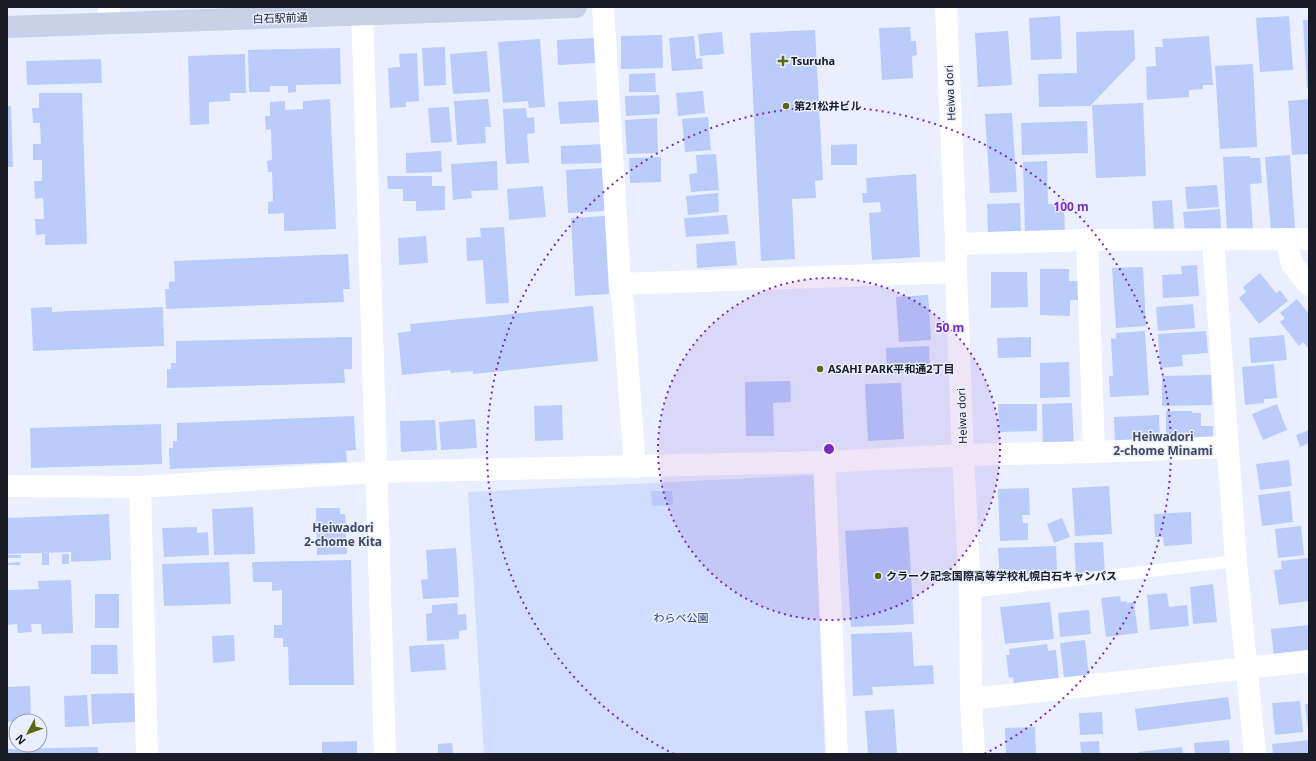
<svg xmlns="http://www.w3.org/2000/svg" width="1316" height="761" viewBox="0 0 1316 761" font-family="'Noto Sans','Noto Sans JP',sans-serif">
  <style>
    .green { fill: #d0ddfe }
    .building { fill: #baccfb }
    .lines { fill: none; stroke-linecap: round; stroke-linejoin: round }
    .service { stroke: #fff; stroke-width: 12 }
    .minor { stroke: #fff; stroke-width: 22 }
    .tertiary { stroke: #fff; stroke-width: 22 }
    .secondary { stroke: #c9d1e9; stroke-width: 22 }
    .ring { fill: none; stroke: #7b2cbf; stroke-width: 2; stroke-dasharray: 2 4 }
    .poi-dot { fill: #5a6810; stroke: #e9efff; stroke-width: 1.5 }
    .labels { text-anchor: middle; stroke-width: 3; stroke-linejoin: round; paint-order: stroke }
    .street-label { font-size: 11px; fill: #1a1d27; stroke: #e9efff }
    .poi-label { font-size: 11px; font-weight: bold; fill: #1a1d27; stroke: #e9efff; text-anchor: start }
    .park-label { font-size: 11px; fill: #293a72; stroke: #e9efff }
    .neighbourhood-label { font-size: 12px; font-weight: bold; fill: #41495f; stroke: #e9efff }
    .centre { fill: #7b2cbf; stroke: #e9efff; stroke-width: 2 }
    .ring-label { font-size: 12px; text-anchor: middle; font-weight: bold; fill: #7b2cbf; stroke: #e9efff; stroke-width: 3; stroke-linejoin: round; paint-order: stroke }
  </style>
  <rect width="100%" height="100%" fill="#e9efff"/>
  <path class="green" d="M814 475 825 754H484L468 492Z"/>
  <g class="building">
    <path d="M1060 16 1062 59 1031 60 1029 18Z"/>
    <path d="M1289 16 1293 70 1260 72 1256 18Z"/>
    <path d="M1303 20H1309V88H1307Z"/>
    <path d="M910 27 911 41H916L917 55 912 56 913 78 882 80 879 28Z"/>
    <path d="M815 30 823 180 815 181 816 198 792 199 795 259 761 261 750 33Z"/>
    <path d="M1134 30 1135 59 1090 106 1039 107 1038 74 1077 73 1076 32Z"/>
    <path d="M1008 31 1012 85 978 87 975 33Z"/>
    <path d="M722 32 724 54 700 56 698 34Z"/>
    <path d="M662 35 663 68 621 69V36Z"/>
    <path d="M694 36 696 59 702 58 703 69 672 71 669 38Z"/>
    <path d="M1209 36 1213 85H1203V89L1189 90V97L1147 100 1146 67 1156 66 1155 47H1163L1162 39Z"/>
    <path d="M594 38 595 63 558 65 557 40Z"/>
    <path d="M540 39 545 107 529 108 528 101 503 103 498 42Z"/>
    <path d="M445 47 446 85 424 86 422 48Z"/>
    <path d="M340 48 341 84 296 85V92L288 93V86H270V92H249L248 50Z"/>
    <path d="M487 51 490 92 453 94 450 54Z"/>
    <path d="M417 53 419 101 406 102V107L390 108 388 68 400 67 399 54Z"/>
    <path d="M245 54 246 93H230V101L209 102V124L190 125 188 56Z"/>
    <path d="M101 59 102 83 27 85 26 61Z"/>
    <path d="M1253 64 1257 147 1220 149 1215 66Z"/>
    <path d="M655 73 656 92H629V74Z"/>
    <path d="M703 91 705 113 678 116 676 93Z"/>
    <path d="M39 93H82L87 244 45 245V234L36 235 35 219H44L43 198 35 199 34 181H42V160H33V144H41L40 123H33L32 108H39Z"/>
    <path d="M659 95 660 114 626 116 625 96Z"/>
    <path d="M330 99 336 229 284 231V213L268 214V202L273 201 272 172H268L267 161 272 160 271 129 266 130 265 116H270V102L285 101V110L303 109V101Z"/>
    <path d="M488 99 491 127H485L486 143 457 145 454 101Z"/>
    <path d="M1309 99V154L1292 155 1288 101Z"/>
    <path d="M598 100 600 122 560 124 558 102Z"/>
    <path d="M1143 103 1146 176 1096 178 1092 105Z"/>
    <path d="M7 106H11L13 167H7Z"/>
    <path d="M449 107 452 142 431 143 428 108Z"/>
    <path d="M526 108 527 118 534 117 535 133 527 134 529 163 506 164 503 109Z"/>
    <path d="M1012 113 1017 192 990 193 985 114Z"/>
    <path d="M708 117 711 150 685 152 682 119Z"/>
    <path d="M657 118 658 153 627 154 625 120Z"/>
    <path d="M1087 121 1088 153 1022 155 1021 123Z"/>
    <path d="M603 144V163L561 164V146Z"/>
    <path d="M857 144V165H831V145Z"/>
    <path d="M441 151 442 172 406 173V153Z"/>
    <path d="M716 154 719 190 691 192 689 174 697 173 696 155Z"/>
    <path d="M1290 155 1295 229 1271 231 1265 157Z"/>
    <path d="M1250 156V158H1260L1262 183 1250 184 1253 232 1227 233 1223 157Z"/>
    <path d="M661 157V182L630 183 629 158Z"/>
    <path d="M497 161 498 190 471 191 472 198 453 200 451 164Z"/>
    <path d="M1047 161 1048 204H1064L1065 233 1025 235 1023 162Z"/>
    <path d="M603 168 605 211 568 213 566 170Z"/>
    <path d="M916 174 920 257 872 260 869 213 881 212 880 202 863 203 862 193H867L866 178Z"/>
    <path d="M387 176H432V186H445V210L416 211V201H403V189H388Z"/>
    <path d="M1217 185 1219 207 1187 209 1185 187Z"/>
    <path d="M543 186 546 217 509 220 507 189Z"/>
    <path d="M718 193 719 212 688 215 686 196Z"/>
    <path d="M1172 200 1174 229 1154 231 1152 201Z"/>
    <path d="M1020 203 1021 233 988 235 987 204Z"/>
    <path d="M1220 209 1221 230 1185 232 1183 212Z"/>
    <path d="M727 215 729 234 686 237 684 218Z"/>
    <path d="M605 216 609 294 575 296 571 218Z"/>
    <path d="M504 227 509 303 486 304 483 260 467 261 466 238 481 237 480 228Z"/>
    <path d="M426 236 428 263 399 265 398 238Z"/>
    <path d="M735 241 737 265 697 268 696 244Z"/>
    <path d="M348 254 350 289H343L344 302 166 309 165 289H169V282L175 281 174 261Z"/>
    <path d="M1197 265 1199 296 1163 298 1162 275 1182 274 1181 266Z"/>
    <path d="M1143 267 1146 326 1116 328 1112 268Z"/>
    <path d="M1040 269H1069V281H1078V300H1070V316L1040 315Z"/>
    <path d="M991 272H1027L1028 307 991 308Z"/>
    <path d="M1260 273 1276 293 1280 290 1288 301 1259 324 1239 298 1246 292 1243 287Z"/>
    <path d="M928 295 931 340 899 342 896 297Z"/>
    <path d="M1297 299 1309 314V349L1303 342 1299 346 1280 322 1285 318 1280 313Z"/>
    <path d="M1193 304 1195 328 1158 331 1156 307Z"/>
    <path d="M593 306 598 361 473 374V371L451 373 450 370 402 375 398 333 411 331 410 324Z"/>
    <path d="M52 307V312L163 307 164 346 33 351 31 308Z"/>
    <path d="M1145 331 1149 395 1110 397 1109 376H1113L1111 338 1116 339V333Z"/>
    <path d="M1206 331 1208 353 1182 355 1183 366 1160 368 1158 334Z"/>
    <path d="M1284 335 1287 360 1251 363 1249 338Z"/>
    <path d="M352 337V369H344L345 383 167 388V369H171V363H176V341Z"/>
    <path d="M1031 337V357L998 358 997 338Z"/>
    <path d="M929 346 930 371 887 374 886 348Z"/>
    <path d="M1069 362 1070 397 1040 398V363Z"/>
    <path d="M1274 364 1277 398 1264 399V403L1245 405 1242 367Z"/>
    <path d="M1211 375 1212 405 1162 406V376Z"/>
    <path d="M790 381 791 402 773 403 774 436H746L745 382Z"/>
    <path d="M901 383 904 439 868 441 865 384Z"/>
    <path d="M1072 403 1074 447 1043 448 1042 404Z"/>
    <path d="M998 404H1037V431L999 432Z"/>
    <path d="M1277 404 1287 430 1263 440 1252 414Z"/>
    <path d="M562 405 563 440 535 441 534 406Z"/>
    <path d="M1166 411H1192V413H1201V426H1213V443H1166Z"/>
    <path d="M1159 415 1160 448 1115 444 1114 417Z"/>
    <path d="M354 416 356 450 346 451 347 462 170 469 169 448H173V441H177V423Z"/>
    <path d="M475 419 477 448 441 450 439 422Z"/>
    <path d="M435 420 437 450 401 452 400 421Z"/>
    <path d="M161 424 162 464 31 468 30 428Z"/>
    <path d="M1309 430V443L1300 447 1296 435Z"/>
    <path d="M1289 460 1292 486 1260 490 1256 464Z"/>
    <path d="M1109 486 1112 534 1075 536 1072 488Z"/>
    <path d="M1029 488 1030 515H1022L1023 523H1028V540L1000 541 998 489Z"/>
    <path d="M651 491H672L673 505 652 506Z"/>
    <path d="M1290 491 1293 522 1262 526 1258 495Z"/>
    <path d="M253 507 255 554 214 555 212 509Z"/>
    <path d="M316 508H340V514H345L347 554 317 555Z"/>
    <path d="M1191 512 1192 544 1164 546 1163 537H1155L1154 514Z"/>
    <path d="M109 514 111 560 71 562V552L7 554V518Z"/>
    <path d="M1062 518 1070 537 1054 543 1047 524Z"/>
    <path d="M1301 526 1304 555 1278 558 1275 529Z"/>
    <path d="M197 527V533L208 532 209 555 164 557 162 528Z"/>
    <path d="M908 527 914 624 851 627 845 531Z"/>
    <path d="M1103 542 1105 574 1076 575 1074 543Z"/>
    <path d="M1056 546 1057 572 1044 573 1045 578 1028 579V574L1012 575V579L1000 580 998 548Z"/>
    <path d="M456 548 459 597 423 599 421 580 428 579 426 550Z"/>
    <rect x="42" y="553" width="7" height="12"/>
    <rect x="62" y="554" width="7" height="10"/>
    <rect x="7" y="555" width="14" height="3"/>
    <path d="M1308 558 1309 568V601L1279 605 1274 570 1282 569 1281 561Z"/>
    <path d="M351 560 354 685H289L288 647H283V638H274V625H282V590L272 591V582H253L252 562Z"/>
    <path d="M20 562V565H7V563Z"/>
    <path d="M229 562 231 604 164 606 162 564Z"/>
    <path d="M71 580 73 633 42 634 41 624H31L32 632 18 633 17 624 7 625V590L39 589 38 581Z"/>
    <path d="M1213 584 1217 622 1193 624 1190 587Z"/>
    <path d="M1167 593 1169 607 1187 605 1189 626 1150 630 1147 595Z"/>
    <rect x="95" y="594" width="24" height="34"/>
    <path d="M1120 596 1121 602 1126 601 1127 603 1134 602 1138 633 1106 637 1101 598Z"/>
    <path d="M1050 602 1054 639 1005 644 1000 607Z"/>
    <path d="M457 603 458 615 466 614 467 630 459 631V639L427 641 426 614 432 613V605Z"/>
    <path d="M1089 610 1091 634 1060 637 1058 613Z"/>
    <path d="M1309 625V654L1274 658 1271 629Z"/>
    <path d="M912 632 914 666 933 665 934 684 872 687 873 695 853 696 851 634Z"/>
    <path d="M234 635 235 661 213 663 212 636Z"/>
    <path d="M1085 640 1089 676 1064 678 1060 643Z"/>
    <path d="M444 644 446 670 411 672 409 646Z"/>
    <path d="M1047 644 1048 651 1056 650 1059 680 1014 686 1013 677 1009 678 1006 655H1010L1009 649Z"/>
    <path d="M91 645H117L118 674H91Z"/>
    <path d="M30 686 31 721 7 722V687Z"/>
    <path d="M135 693 136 722 92 724 91 694Z"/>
    <path d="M87 695 89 726 65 727 64 696Z"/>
    <path d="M1228 697 1231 719 1138 731 1135 709Z"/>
    <path d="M1300 701 1303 732 1275 735 1272 703Z"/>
    <path d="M1305 704H1309V729H1308Z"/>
    <path d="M894 709 897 754H868L865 711Z"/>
    <path d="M1102 712 1103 734 1080 735 1079 713Z"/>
    <path d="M1035 727 1036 754H1006L1005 728Z"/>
    <path d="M1229 740 1230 754H1195L1194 743Z"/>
    <path d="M1309 740V754H1273L1272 744Z"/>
    <path d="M357 741V754H322V742Z"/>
    <path d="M1099 741 1100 754H1081L1080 742Z"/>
    <path d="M452 743 453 754H438V744Z"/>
    <path d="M98 747V754H7V749Z"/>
    <path d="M1182 747 1183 754H1138V752Z"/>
  </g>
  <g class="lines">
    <path class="service" d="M970 592 1236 561"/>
    <g class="minor">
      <path d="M109 7V24"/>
      <path d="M361 7 363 37 385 754"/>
      <path d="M603 7 620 284 623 304 635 467"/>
      <path d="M1286 239 1292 264 1309 285"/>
      <path d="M1087 240 1094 452"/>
      <path d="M1213 240 1236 561 1255 754"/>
      <path d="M956 244 1087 240 1309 239"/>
      <path d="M620 284 956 272"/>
      <path d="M824 462 837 754"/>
      <path d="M7 486 140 487 376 472 824 462 963 455 1094 452 1228 447"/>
      <path d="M140 487 147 754"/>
      <path d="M971 699 1309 661"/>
    </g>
    <path class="tertiary" d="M946 7 956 244V272L963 455 970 592 971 699 974 754"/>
    <path class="secondary" d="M7 27 576 7"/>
  </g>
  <circle cx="829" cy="449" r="171" fill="#7b2cbf" fill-opacity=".12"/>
  <g class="ring">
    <circle cx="829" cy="449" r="171"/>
    <path d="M674 754A342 342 0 1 1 984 754"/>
  </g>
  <g class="poi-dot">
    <path d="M781 55h4v4h4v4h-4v4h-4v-4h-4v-4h4z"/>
    <circle cx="786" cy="106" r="4"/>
    <circle cx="820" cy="369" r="4"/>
    <circle cx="878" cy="576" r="4"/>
  </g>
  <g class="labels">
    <g class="street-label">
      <text transform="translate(280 18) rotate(-2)" y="4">白石駅前通</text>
      <text transform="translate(950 93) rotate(-93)" y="4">Heiwa dori</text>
      <text transform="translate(962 416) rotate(-92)" y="4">Heiwa dori</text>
    </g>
    <g class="poi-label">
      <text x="791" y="65">Tsuruha</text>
      <text x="794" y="110">第21松井ビル</text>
      <text x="828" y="373">ASAHI PARK平和通2丁目</text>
      <text x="886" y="580">クラーク記念国際高等学校札幌白石キャンパス</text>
    </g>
    <g class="park-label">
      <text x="681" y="622">わらべ公園</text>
    </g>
    <g class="neighbourhood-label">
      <text x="1163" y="441">Heiwadori<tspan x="1163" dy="14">2-chome Minami</tspan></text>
      <text x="343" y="532">Heiwadori<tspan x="343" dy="14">2-chome Kita</tspan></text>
    </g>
  </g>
  <circle cx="829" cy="449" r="6" class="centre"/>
  <g class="ring-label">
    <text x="1071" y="211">100 m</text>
    <text x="950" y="332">50 m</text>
  </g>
  <rect width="1316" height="761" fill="none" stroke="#1a1d27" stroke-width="16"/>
  <g transform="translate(28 733) rotate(229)"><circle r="19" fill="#e9efff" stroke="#969ba9"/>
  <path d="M0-3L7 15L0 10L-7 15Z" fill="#5a6810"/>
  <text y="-6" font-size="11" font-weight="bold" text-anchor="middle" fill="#1a1d27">N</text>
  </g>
</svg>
